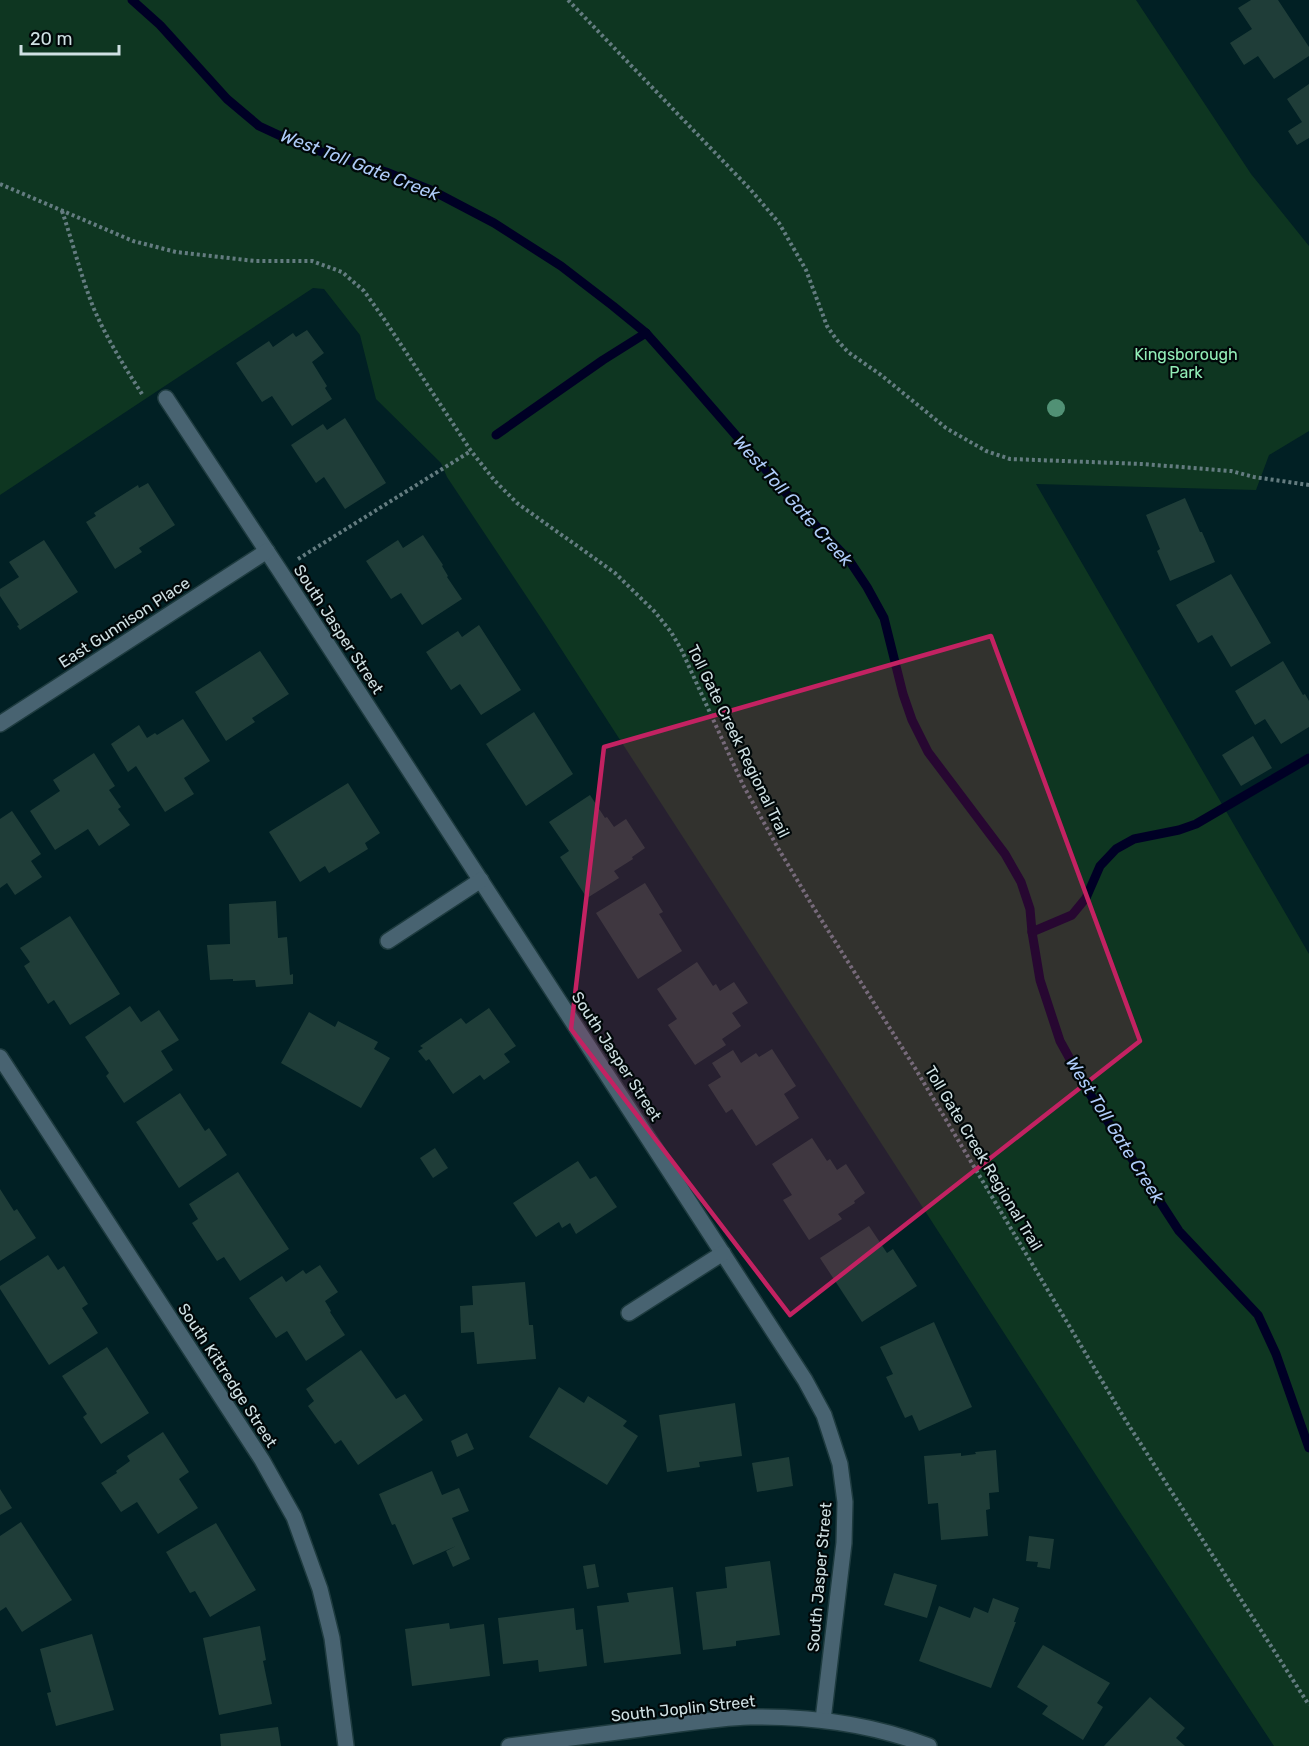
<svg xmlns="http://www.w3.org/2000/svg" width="1309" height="1746" viewBox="0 0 1309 1746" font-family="Rubik,sans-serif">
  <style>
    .green { fill: #0e3621 }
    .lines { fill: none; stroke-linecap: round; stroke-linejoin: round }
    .stream { stroke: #000025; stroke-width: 9 }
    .building { fill: #1f3d38 }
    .street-casing { stroke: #1e3b3f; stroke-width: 18 }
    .path { stroke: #647c80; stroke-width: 4; stroke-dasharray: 3 3; stroke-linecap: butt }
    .street { stroke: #486371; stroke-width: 15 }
    .tree { fill: #519175 }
    .marked { fill: #c32262; fill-opacity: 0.2; stroke: #c32262; stroke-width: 4.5; stroke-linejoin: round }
    .labels { text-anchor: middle; stroke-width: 4.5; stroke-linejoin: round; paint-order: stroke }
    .park-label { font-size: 16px; fill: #92edb7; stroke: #010809 }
    .street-label { font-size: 16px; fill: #cfe0e3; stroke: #010809 }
    .water-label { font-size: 18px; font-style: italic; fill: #aecbf8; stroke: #010809 }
  </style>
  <rect width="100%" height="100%" fill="#012024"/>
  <path class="green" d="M0 0H1136L1251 174 1309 246V431L1269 455 1256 490 1036 484 1309 954V1746H1274L1116 1506 545 624 447 477 441 463 376 399 360 335 324 289 313 288 0 495Z"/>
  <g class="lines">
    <g class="stream">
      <path d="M132 0 160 25 227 99 259 126 300 145 386 172 433 191 494 223 561 266 613 306 646 333 687 379 799 508 849 560 867 587 884 618 903 694 912 720 928 752 1005 854 1021 882 1030 909 1032 932 1040 980 1060 1041 1086 1088 1179 1231 1258 1315 1276 1354 1309 1448"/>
      <path d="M496 435 603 360 646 333"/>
      <path d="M1032 932 1072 915 1086 898 1100 866 1116 849 1134 839 1179 830 1196 824 1309 758"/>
    </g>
  </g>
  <g class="building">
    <path d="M1251 0H1278L1309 47V56L1274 79 1258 56 1244 65 1230 43 1252 29 1238 8Z"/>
    <path d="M1309 84V138L1297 145 1288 131 1302 122 1287 99Z"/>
    <path d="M307 330 324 353 312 362 327 386 325 388 332 399 292 426 272 396 262 402 236 363 269 341 273 347 293 333 296 337Z"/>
    <path d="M345 418 386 483 345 509 324 477 316 483 291 445 323 424 327 430Z"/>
    <path d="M148 483 175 525 139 548 142 552 115 569 86 522 96 516 94 513 138 485 139 488Z"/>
    <path d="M1185 498 1200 532H1202L1215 562 1170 581 1157 551 1160 549 1146 515Z"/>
    <path d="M423 535 443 565 442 566 448 576 447 577 462 599 422 625 401 593 391 599 366 561 398 540 403 548Z"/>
    <path d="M44 540 78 592 20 630 17 626 19 625 0 596V589L19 577 9 562Z"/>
    <path d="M1231 574 1271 643 1231 667 1212 635 1198 643 1176 605Z"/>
    <path d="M479 625 521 690 481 715 460 684 451 690 426 652 458 631 462 637Z"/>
    <path d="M260 651 289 694 252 718 255 722 226 741 195 692Z"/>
    <path d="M1283 661 1303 695 1305 694 1309 701V727L1281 744 1265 719 1255 725 1235 691Z"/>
    <path d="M534 712 573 774 526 806 486 744Z"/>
    <path d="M183 719 210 761 184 778 194 794 165 812 136 766 128 772 111 744 139 725 147 738 155 733 157 735Z"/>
    <path d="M1253 736 1272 768 1241 786 1222 755Z"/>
    <path d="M94 753 115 786 109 790 121 807 118 809 130 825 99 846 88 829 55 850 30 811 60 791 53 780Z"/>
    <path d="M348 783 380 833 365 843 368 849 329 873 325 866 300 882 269 832Z"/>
    <path d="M590 795 605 818 607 817 614 827 626 819 645 848 632 857 633 859 614 871 619 878 587 898 560 857 569 851 549 822Z"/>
    <path d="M12 811 41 854 31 861 42 877 15 895 7 883 0 888V819Z"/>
    <path d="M645 883 663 912 659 914 682 951 638 979 596 913Z"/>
    <path d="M276 901 278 938 287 937 290 975 293 974V984L256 987 255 980 233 981V979L210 980 207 945 230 944 229 904Z"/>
    <path d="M70 916 120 994 70 1025 54 1000 48 1004 24 966 30 962 20 948Z"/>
    <path d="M697 962 713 986 716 984 720 991 734 982 748 1003 732 1013 741 1026 722 1039 726 1045 695 1065 668 1025 677 1019 657 989Z"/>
    <path d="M130 1006 141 1022 159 1010 179 1040 161 1051 173 1070 124 1103 106 1076 109 1073 85 1037Z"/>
    <path d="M489 1008 516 1046 504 1054 510 1062 484 1080 480 1075 453 1094 429 1059 426 1061 418 1051 423 1048 420 1046 461 1018 466 1024Z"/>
    <path d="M309 1012 335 1027 338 1021 378 1042 374 1049 390 1058 361 1108 281 1063Z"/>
    <path d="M772 1049 796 1086 784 1094 799 1118 756 1146 732 1109 726 1113 708 1085 721 1077 712 1063 733 1050 741 1063 756 1053 759 1057Z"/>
    <path d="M180 1093 205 1131 209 1128 227 1155 179 1188 136 1122Z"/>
    <path d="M812 1138 827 1161 830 1159 837 1170 846 1164 865 1193 854 1201 855 1203 838 1214 842 1219 809 1240 783 1200 792 1195 772 1164Z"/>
    <path d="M435 1148 448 1168 433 1178 420 1158Z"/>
    <path d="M578 1161 590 1179 596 1176 617 1207 576 1234 570 1223 562 1228 559 1222 536 1237 513 1203Z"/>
    <path d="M238 1172 289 1249 240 1281 224 1257 217 1261 192 1223 198 1219 189 1204Z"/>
    <path d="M0 1189 14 1211 17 1209 36 1238 0 1261Z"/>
    <path d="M869 1226 887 1253 893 1249 917 1286 862 1322 820 1258Z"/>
    <path d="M48 1255 58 1270 64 1266 88 1304 82 1308 98 1333 49 1365 0 1289V1286Z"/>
    <path d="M320 1265 338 1292 325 1301 331 1311 330 1312 345 1335 306 1361 287 1331 276 1338 249 1298 282 1276 286 1282 303 1270 306 1274Z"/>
    <path d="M525 1282 529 1325H533L536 1359 477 1364 474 1332 461 1333 460 1306 473 1305 472 1286Z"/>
    <path d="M934 1322 972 1407 919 1431 912 1415 905 1418 886 1377 893 1374 880 1347Z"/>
    <path d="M107 1347 149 1413 101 1444 83 1417 87 1414 62 1376Z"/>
    <path d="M361 1350 396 1399 405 1394 423 1420 358 1465 341 1440 335 1444 308 1406 314 1401 306 1389Z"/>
    <path d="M559 1387 584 1403 588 1396 627 1421 623 1426 638 1436 607 1485 529 1437Z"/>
    <path d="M735 1403 742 1456 699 1462 700 1467 667 1472 659 1415Z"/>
    <path d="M163 1432 189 1472 179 1479 198 1508 158 1534 137 1502 121 1512 101 1483 117 1473 116 1471 130 1461 127 1456Z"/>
    <path d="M467 1433 474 1449 457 1457 451 1441Z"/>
    <path d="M996 1450 999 1492 989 1493 990 1509 986 1510 988 1536 941 1540 938 1503 928 1504 924 1456 961 1453V1456L976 1454 975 1452Z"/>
    <path d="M789 1457 793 1486 757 1492 752 1463Z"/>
    <path d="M432 1471 442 1495 459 1488 469 1511 452 1518 470 1559 453 1567 446 1551 456 1546 413 1565 395 1524 392 1525 379 1494Z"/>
    <path d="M0 1489 12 1508 0 1515Z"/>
    <path d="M21 1522 72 1600 22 1632 6 1607 0 1611V1536Z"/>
    <path d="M216 1523 256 1590 210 1617 195 1591 190 1593 166 1552Z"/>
    <path d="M1029 1536 1054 1539 1050 1569 1037 1567 1038 1562 1026 1561Z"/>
    <path d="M770 1561 780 1635 736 1641V1646L703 1650 696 1592 727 1588 725 1567Z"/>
    <path d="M595 1564 599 1587 587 1589 583 1566Z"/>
    <path d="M894 1573 937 1585 927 1618 884 1605Z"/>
    <path d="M673 1587 681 1654 604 1663 597 1606 629 1602 627 1593Z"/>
    <path d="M993 1598 1019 1608 1014 1622H1016L991 1688 919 1661 939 1606 970 1618 974 1607 988 1613Z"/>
    <path d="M574 1608 576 1630 583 1629 587 1666 539 1672 538 1660 503 1664 498 1618Z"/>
    <path d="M449 1623 450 1629 484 1624 490 1676 412 1686 405 1629Z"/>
    <path d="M260 1626 266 1660 263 1661 272 1704 219 1715 203 1638Z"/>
    <path d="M92 1634 114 1710 56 1726 47 1693 51 1692 40 1649Z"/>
    <path d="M1043 1645 1110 1683 1097 1703 1103 1707 1083 1740 1042 1714 1048 1706 1017 1687Z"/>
    <path d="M1150 1697 1185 1728 1176 1738 1185 1746H1104Z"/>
    <path d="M278 1727 281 1746H221L220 1734Z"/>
  </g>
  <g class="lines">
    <defs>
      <g id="street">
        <path d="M166 398 280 571 805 1380 824 1415 840 1464 845 1502 844 1543 823 1720"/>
        <path d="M0 724 267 551"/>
        <path d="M388 941 481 880"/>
        <path d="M0 1057 262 1460 294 1517 320 1589 332 1638 346 1746"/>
        <path d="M629 1313 723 1253"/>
        <path d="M509 1746C553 1740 597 1735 641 1729 677 1725 713 1718 750 1717 810 1716 872 1724 929 1746"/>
      </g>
    </defs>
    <use href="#street" class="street-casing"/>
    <g class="path">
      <path d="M568 0 750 189 779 223 806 270 827 326 836 339 848 352 881 375 946 428 986 451 1010 459 1143 464 1231 471 1254 477 1309 485"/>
      <path d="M0 184 133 241 176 252 255 261H312L342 272 364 291 384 319 471 451 495 481 517 503 615 573 655 612 671 632 681 649 743 785 778 848 812 905 915 1068 1126 1421 1309 1705"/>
      <path d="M62 211C73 243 81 277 94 309 107 339 124 366 142 394"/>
      <path d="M298 559 471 451"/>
    </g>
    <use href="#street" class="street"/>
  </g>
  <circle class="tree" cx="1056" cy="408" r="9"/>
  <path class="marked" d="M991 636 1140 1041 790 1315 571 1029 604 747Z"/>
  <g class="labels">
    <g class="park-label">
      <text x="1186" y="360">Kingsborough<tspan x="1186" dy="18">Park</tspan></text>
    </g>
    <g class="street-label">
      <text transform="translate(124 622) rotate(-33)" y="6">East Gunnison Place</text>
      <text transform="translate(339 629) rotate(57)" y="6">South Jasper Street</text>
      <text transform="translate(739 741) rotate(64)" y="6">Toll Gate Creek Regional Trail</text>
      <text transform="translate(617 1056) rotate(57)" y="6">South Jasper Street</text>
      <text transform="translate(984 1158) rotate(59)" y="6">Toll Gate Creek Regional Trail</text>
      <text transform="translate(228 1375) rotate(57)" y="6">South Kittredge Street</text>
      <text transform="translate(819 1577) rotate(-85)" y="6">South Jasper Street</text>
      <text transform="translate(683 1708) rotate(-6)" y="6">South Joplin Street</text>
    </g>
    <g class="water-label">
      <text transform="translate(360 165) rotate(21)" y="6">West Toll Gate Creek</text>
      <text transform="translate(793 501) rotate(48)" y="6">West Toll Gate Creek</text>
      <text transform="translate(1115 1130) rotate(58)" y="6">West Toll Gate Creek</text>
    </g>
  </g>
  <path d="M21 45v9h98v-9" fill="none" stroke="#cfe0e3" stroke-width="3"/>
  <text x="30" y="45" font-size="18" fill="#cfe0e3" stroke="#010809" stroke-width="4.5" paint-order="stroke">20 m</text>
</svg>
